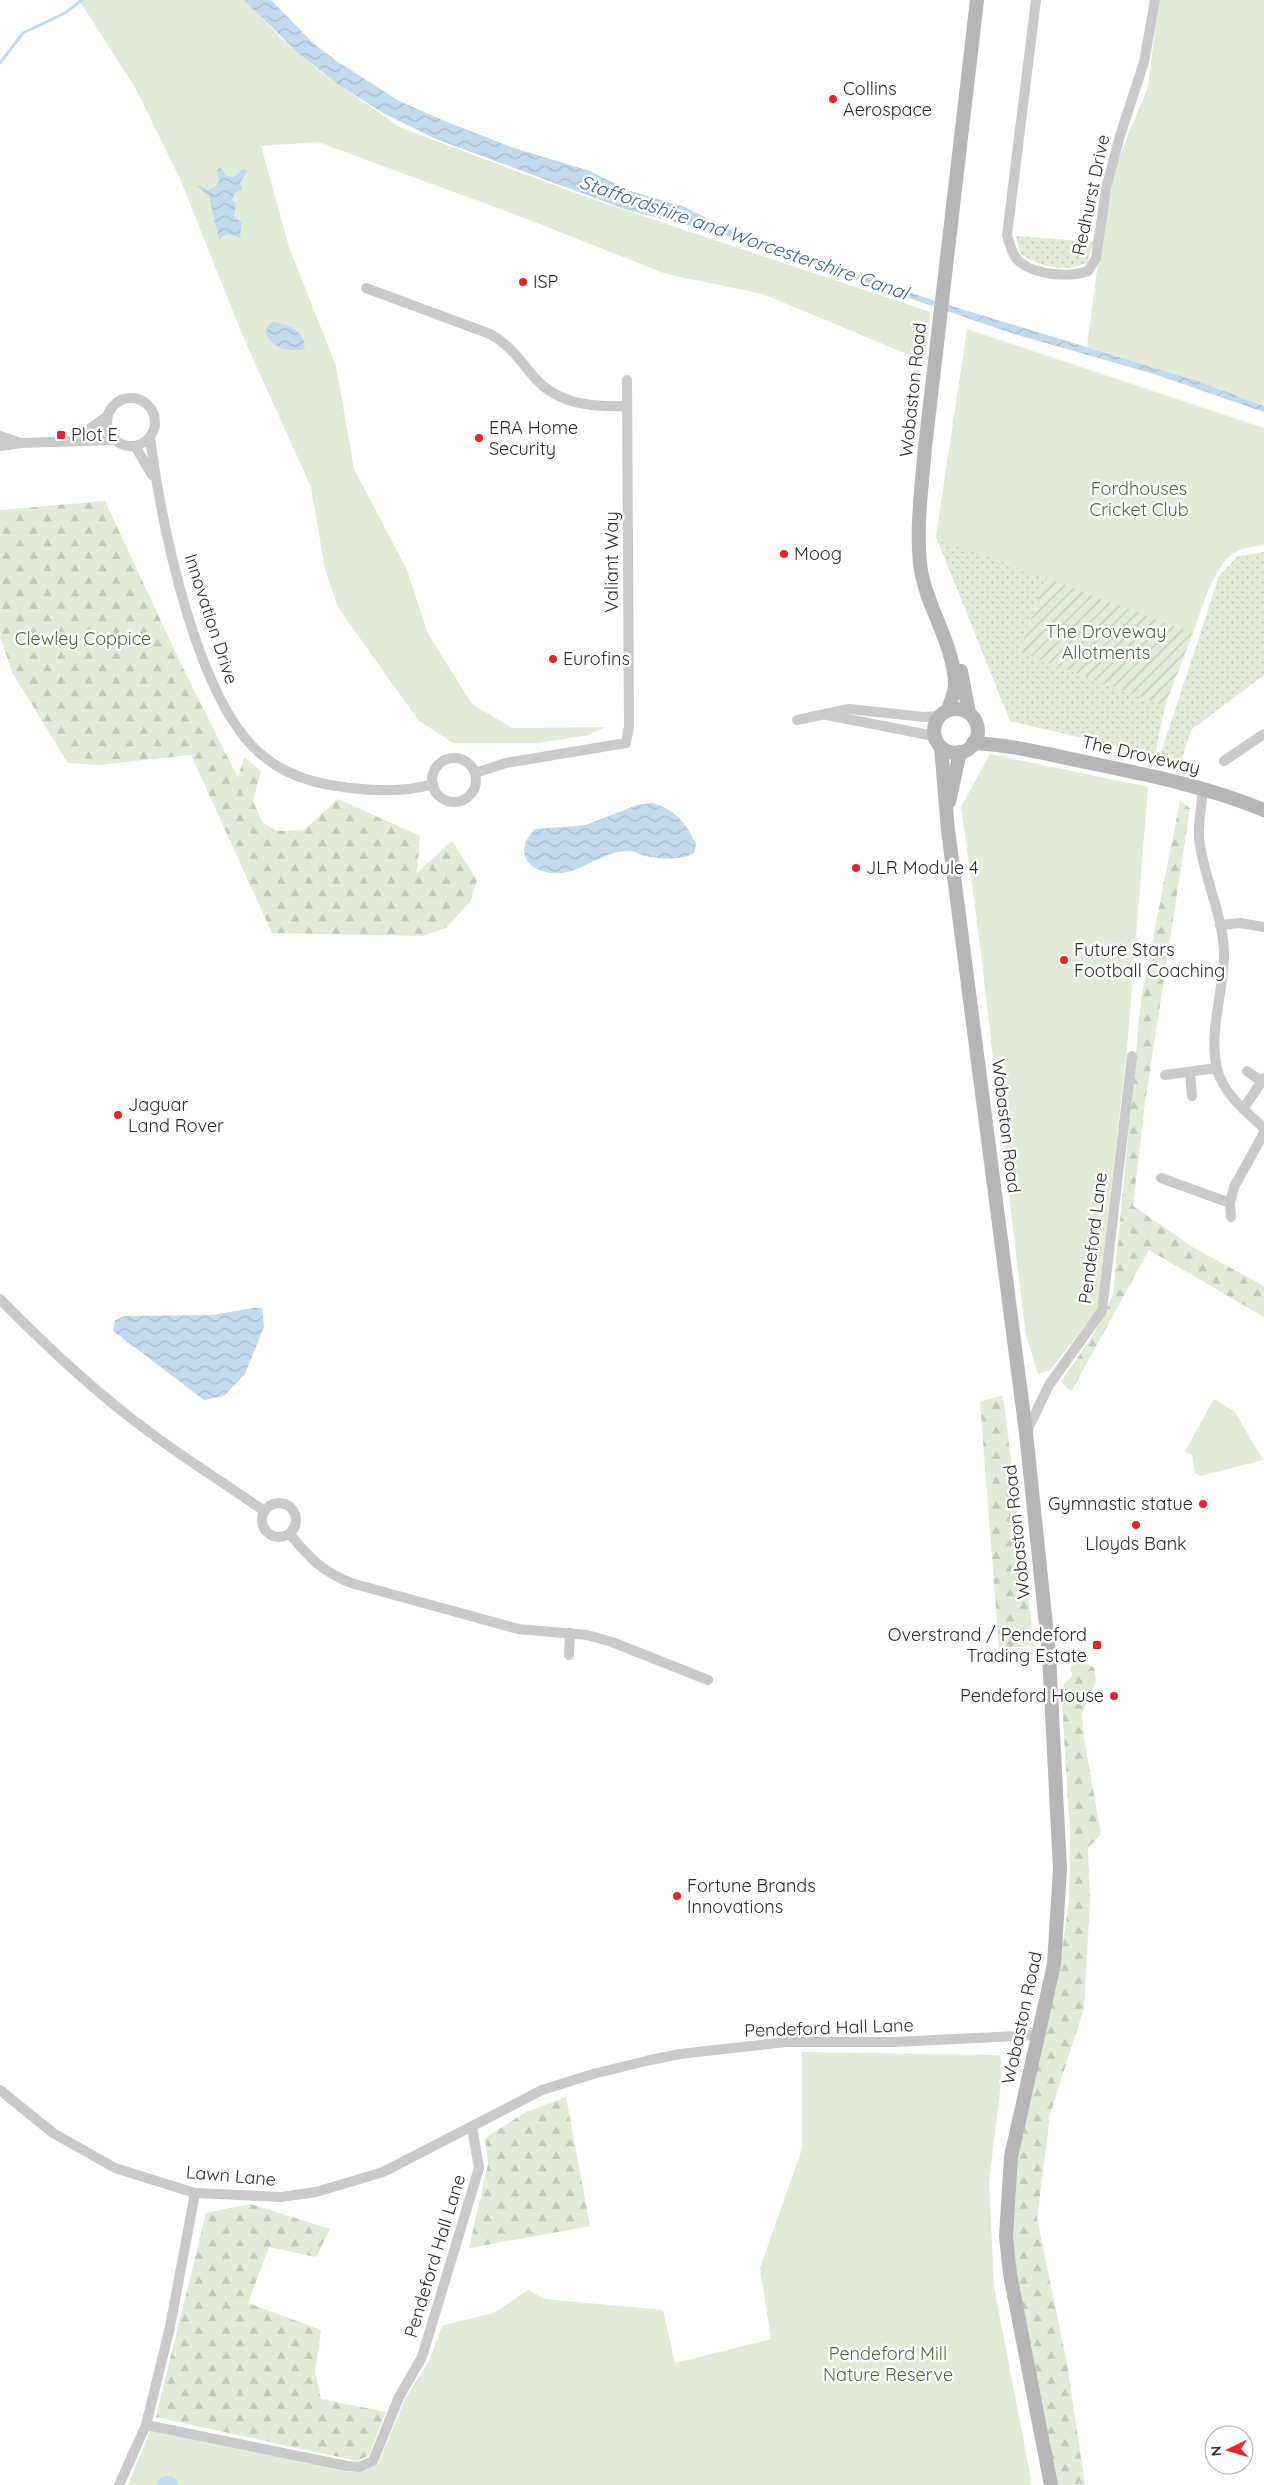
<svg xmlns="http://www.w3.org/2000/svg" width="1264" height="2485" viewBox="0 0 1264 2485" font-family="Quicksand,sans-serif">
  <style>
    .grass { fill: url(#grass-dots) }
    .forest { fill: url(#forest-firs) }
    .park { fill: #e1ebd8 }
    .garden { fill: url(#garden-furrows) }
    .water { fill: url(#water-waves) }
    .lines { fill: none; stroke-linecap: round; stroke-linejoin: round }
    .stream { stroke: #c2daed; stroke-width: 3 }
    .river { stroke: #c2daed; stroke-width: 18 }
    .street { stroke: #c9c9c9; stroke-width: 10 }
    .secondary { stroke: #b6b6b6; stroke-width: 14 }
    .poi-dot { fill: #f12024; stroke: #fff; stroke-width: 2 }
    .labels { text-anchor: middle; stroke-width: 5; stroke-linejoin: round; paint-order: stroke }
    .poi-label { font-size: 18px; fill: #2c2c2c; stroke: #fff; text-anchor: start }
    .street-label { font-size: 18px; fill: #2c2c2c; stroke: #fff }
    .park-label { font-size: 18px; fill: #4c6a37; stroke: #fff }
    .water-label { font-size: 19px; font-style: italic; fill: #356a93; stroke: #fff }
  </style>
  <defs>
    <pattern id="grass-dots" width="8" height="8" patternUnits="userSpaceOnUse" patternTransform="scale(1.25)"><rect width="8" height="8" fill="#e1ebd8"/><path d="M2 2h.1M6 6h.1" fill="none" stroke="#c1caba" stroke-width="1.8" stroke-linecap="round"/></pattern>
    <pattern id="forest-firs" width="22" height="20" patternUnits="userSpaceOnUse" patternTransform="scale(1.25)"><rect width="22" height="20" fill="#e1ebd8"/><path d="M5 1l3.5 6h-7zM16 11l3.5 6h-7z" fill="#c1caba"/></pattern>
    <pattern id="garden-furrows" width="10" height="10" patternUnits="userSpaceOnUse" patternTransform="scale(1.25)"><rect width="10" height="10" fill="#e1ebd8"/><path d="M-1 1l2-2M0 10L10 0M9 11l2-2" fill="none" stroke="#c1caba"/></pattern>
    <pattern id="water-waves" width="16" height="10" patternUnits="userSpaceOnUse" patternTransform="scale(1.25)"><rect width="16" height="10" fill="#c2daed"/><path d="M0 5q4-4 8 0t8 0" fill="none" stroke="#a7bbcb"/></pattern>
  </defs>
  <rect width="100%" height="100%" fill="#fff"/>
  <g class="grass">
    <path d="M1016 236 1094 242 1087 263C1064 273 1039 267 1020 253Z"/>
    <path d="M936 537 1046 578 1019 652 1165 706 1155 755 1010 721Z"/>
    <path d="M1264 552V675L1191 730 1180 765 1158 762 1219 576 1238 556Z"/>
  </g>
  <g class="forest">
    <path d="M105 501 182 666 238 778 244 757 261 771 253 801 262 822 277 831 304 830 338 799 420 836 417 873 452 841 477 880 470 902 446 928 423 936 272 933 191 755 98 765 68 763 13 674 0 637V510Z"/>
    <path d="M1180 801 1190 808 1145 1103 1133 1206 1194 1248 1264 1286V1317L1149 1250 1072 1390 1066 1388 1061 1381C1081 1353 1101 1327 1113 1294L1141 999Z"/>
    <path d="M1003 1395 1034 1646 999 1648 980 1402Z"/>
    <path d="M1080 1660 1094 1668 1096 1681 1082 1714 1084 1738 1101 1834 1088 1848 1090 1900 1084 2008 1050 2114 1037 2219 1067 2363 1085 2485H1058L1014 2271 1011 2234 1016 2158 1060 1963 1069 1901 1070 1831 1061 1688 1072 1676 1071 1668 1074 1662Z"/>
    <path d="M566 2097 590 2226 469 2248 488 2164 485 2138 526 2112Z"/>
    <path d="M251 2204 330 2229 316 2257 269 2247 248 2303 321 2330 315 2372 321 2399 386 2412 369 2455 357 2461 156 2417 206 2213Z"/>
  </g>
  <g class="park">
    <path d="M79 0H245L280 37 321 72 401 128 589 198 930 312 926 354H907L763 294 666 274 527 219 318 142 261 146 289 247 336 366 354 469 407 570 428 634 472 704 512 728 606 727 588 735 539 743H453L418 720 338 607 325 569 311 487 244 339 181 181 136 89Z"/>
    <path d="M1159 0H1264V406L1198 381 1087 347 1105 208 1116 165 1148 87Z"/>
    <path d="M967 329 1264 428V545C1254 547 1242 547 1234 553 1212 568 1202 610 1193 633L936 537Z"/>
    <path d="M990 754 1148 787 1127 1049 1097 1311 1050 1370 1038 1374 1026 1335 1021 1296 977 920 961 807Z"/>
    <path d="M1214 1399 1235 1412 1263 1460 1200 1476 1195 1473 1193 1456 1185 1451Z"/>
    <path d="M802 2052 1000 2055 1002 2074 989 2182 994 2287 1032 2485H128L150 2431 350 2472 362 2471 378 2464 405 2399 429 2361 442 2326 494 2313 528 2290 544 2299 663 2310 675 2363 771 2339 760 2268 802 2149Z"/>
  </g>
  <path class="garden" d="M1046 578 1193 633 1165 706 1019 652Z"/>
  <g class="water">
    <path d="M244 0H271L314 44 335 60 399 101 447 122 511 147 590 171 627 190 685 207 726 228 932 300 1198 381 1264 406V412L1154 374 1011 333 722 234 627 210 436 139 383 113 339 85 298 53Z"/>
    <path d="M219 168 222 169 226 176 234 177 243 169 248 170 240 183 242 189 235 193 232 200 236 203 234 217 242 222 240 238 230 235 222 236 219 240 209 196 198 187 199 185 208 190 215 187 219 182 217 171Z"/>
    <path d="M272 322C287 323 309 333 304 350 286 350 278 352 266 334L267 327Z"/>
    <path d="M652 803C675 809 686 823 696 844L694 853C680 861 660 859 645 856 640 855 635 851 630 851 597 849 572 887 535 868 528 864 524 857 524 849 525 840 530 835 535 829L586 825 637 805Z"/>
    <path d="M252 1308H262L264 1327 245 1374 224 1396 204 1400 113 1331 115 1320 125 1316 213 1315Z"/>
  </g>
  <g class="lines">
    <path class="stream" d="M0 63 23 33 65 13 82 0"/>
    <path class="river" d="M166 2485H169"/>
    <g class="street">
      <path d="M1036 0 1007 235C1009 243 1011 251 1016 258 1029 275 1069 278 1088 271L1096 258 1106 188 1120 136 1144 62 1155 0"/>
      <path d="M366 288 490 334C510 345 520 360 534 377 558 405 593 407 627 406"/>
      <circle cx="131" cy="422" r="24"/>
      <path d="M0 436 18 442"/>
      <path d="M150 438C161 521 196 701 262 755 288 777 317 784 350 788 376 791 407 792 433 784"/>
      <path d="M75 440 107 416"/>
      <path d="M0 446 21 443 114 440"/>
      <path d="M135 446 152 475"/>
      <path d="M827 715 934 736"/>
      <path d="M797 720 849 709 924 717 939 716"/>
      <circle cx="454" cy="780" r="22"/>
      <path d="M1224 761 1264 734"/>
      <path d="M475 773 506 763 626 743 629 727 627 380"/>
      <path d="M1203 789C1202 804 1198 823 1199 838 1203 876 1222 912 1224 950 1225 989 1208 1030 1217 1069 1223 1093 1246 1112 1264 1128"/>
      <path d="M1220 925 1240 923 1264 927"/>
      <path d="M1247 1071 1262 1082"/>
      <path d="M1190 1072 1192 1096"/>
      <path d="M1165 1075 1217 1068"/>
      <path d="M1243 1109 1264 1078"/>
      <path d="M1161 1178 1230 1203 1234 1187 1264 1133"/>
      <path d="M1230 1203 1231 1217"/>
      <path d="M0 1299C46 1346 95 1392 148 1431 185 1459 226 1484 264 1511"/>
      <path d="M1026 1433 1049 1385 1102 1311 1132 1056"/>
      <circle cx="279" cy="1520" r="17"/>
      <path d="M290 1534C310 1559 322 1571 351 1583L518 1629 587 1635 612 1642 708 1680"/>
      <path d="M569 1655 570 1633"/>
      <path d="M0 2090 53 2133 115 2168 195 2193 281 2197 316 2192 383 2172 542 2090 593 2074 646 2061 680 2054 786 2042H894L1037 2035"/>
      <path d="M146 2425 347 2466 359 2467 373 2461 399 2397 422 2357 479 2168 472 2127"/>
      <path d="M119 2485 146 2425 170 2327 195 2193"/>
    </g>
    <g class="secondary">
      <path d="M961 671 969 713"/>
      <circle cx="956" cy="731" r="22"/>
      <path d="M948 710C950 702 955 693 955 685 954 642 925 606 920 564 916 526 922 485 925 447L977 0"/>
      <path d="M973 743C1015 745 1050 755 1090 763 1149 775 1208 787 1264 810"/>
      <path d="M941 747 948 830 1026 1433 1049 1654 1060 1869 1054 1964 1011 2157 1006 2236 1010 2274 1051 2485"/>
      <path d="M949 802 960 752"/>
    </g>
  </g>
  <g class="poi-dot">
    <circle cx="833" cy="99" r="5"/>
    <circle cx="523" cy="282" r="5"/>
    <rect x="56" y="430" width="10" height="10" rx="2.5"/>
    <circle cx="479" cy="438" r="5"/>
    <circle cx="784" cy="554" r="5"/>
    <circle cx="553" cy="659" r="5"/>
    <circle cx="856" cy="868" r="5"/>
    <circle cx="1064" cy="960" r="5"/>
    <circle cx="118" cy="1115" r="5"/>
    <circle cx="1203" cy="1504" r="5"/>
    <circle cx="1136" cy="1525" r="5"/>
    <rect x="1092" y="1640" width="10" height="10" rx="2.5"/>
    <circle cx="1114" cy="1696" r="5"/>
    <circle cx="677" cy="1896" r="5"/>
  </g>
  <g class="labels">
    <g class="poi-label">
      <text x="843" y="95">Collins<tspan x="843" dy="21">Aerospace</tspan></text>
      <text x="533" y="288">ISP</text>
      <text x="489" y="434">ERA Home<tspan x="489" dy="21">Security</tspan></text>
      <text x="71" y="441">Plot E</text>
      <text x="794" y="560">Moog</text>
      <text x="563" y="665">Eurofins</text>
      <text x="866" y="874">JLR Module 4</text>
      <text x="1074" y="956">Future Stars<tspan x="1074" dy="21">Football Coaching</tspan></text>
      <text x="128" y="1111">Jaguar<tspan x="128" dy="21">Land Rover</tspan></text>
      <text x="1193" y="1510" text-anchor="end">Gymnastic statue</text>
      <text x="1136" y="1550" text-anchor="middle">Lloyds Bank</text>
      <text x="1087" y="1641" text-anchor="end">Overstrand / Pendeford<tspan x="1087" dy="21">Trading Estate</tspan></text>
      <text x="1104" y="1702" text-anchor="end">Pendeford House</text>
      <text x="687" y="1892">Fortune Brands<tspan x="687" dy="21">Innovations</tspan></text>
    </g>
    <g class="street-label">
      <text transform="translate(1091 195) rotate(-78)" y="6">Redhurst Drive</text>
      <text transform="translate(913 390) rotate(-84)" y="6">Wobaston Road</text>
      <text transform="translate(612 562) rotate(-90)" y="6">Valiant Way</text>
      <text transform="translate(211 619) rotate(72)" y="6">Innovation Drive</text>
      <text transform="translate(1141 755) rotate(13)" y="6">The Droveway</text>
      <text transform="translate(1006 1126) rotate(83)" y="6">Wobaston Road</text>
      <text transform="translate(1093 1238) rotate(-83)" y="6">Pendeford Lane</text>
      <text transform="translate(1017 1532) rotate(-96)" y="6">Wobaston Road</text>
      <text transform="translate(1022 2018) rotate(-78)" y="6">Wobaston Road</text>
      <text transform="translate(829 2028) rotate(-2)" y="6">Pendeford Hall Lane</text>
      <text transform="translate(231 2176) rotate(5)" y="6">Lawn Lane</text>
      <text transform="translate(435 2256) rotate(-73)" y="6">Pendeford Hall Lane</text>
    </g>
    <g class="park-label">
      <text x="1139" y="495">Fordhouses<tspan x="1139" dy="21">Cricket Club</tspan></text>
      <text x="1106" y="638">The Droveway<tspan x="1106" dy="21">Allotments</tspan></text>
      <text x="83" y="645">Clewley Coppice</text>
      <text x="888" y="2360">Pendeford Mill<tspan x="888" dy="21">Nature Reserve</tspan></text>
    </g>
    <g class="water-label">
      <text transform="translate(744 237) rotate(19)" y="7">Staffordshire and Worcestershire Canal</text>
    </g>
  </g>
  <g transform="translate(1229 2450) rotate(265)"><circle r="24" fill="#ffffff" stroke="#ababab"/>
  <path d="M0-4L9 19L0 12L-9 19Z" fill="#f12024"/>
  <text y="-8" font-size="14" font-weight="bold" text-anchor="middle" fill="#2c2c2c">N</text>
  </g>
</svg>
